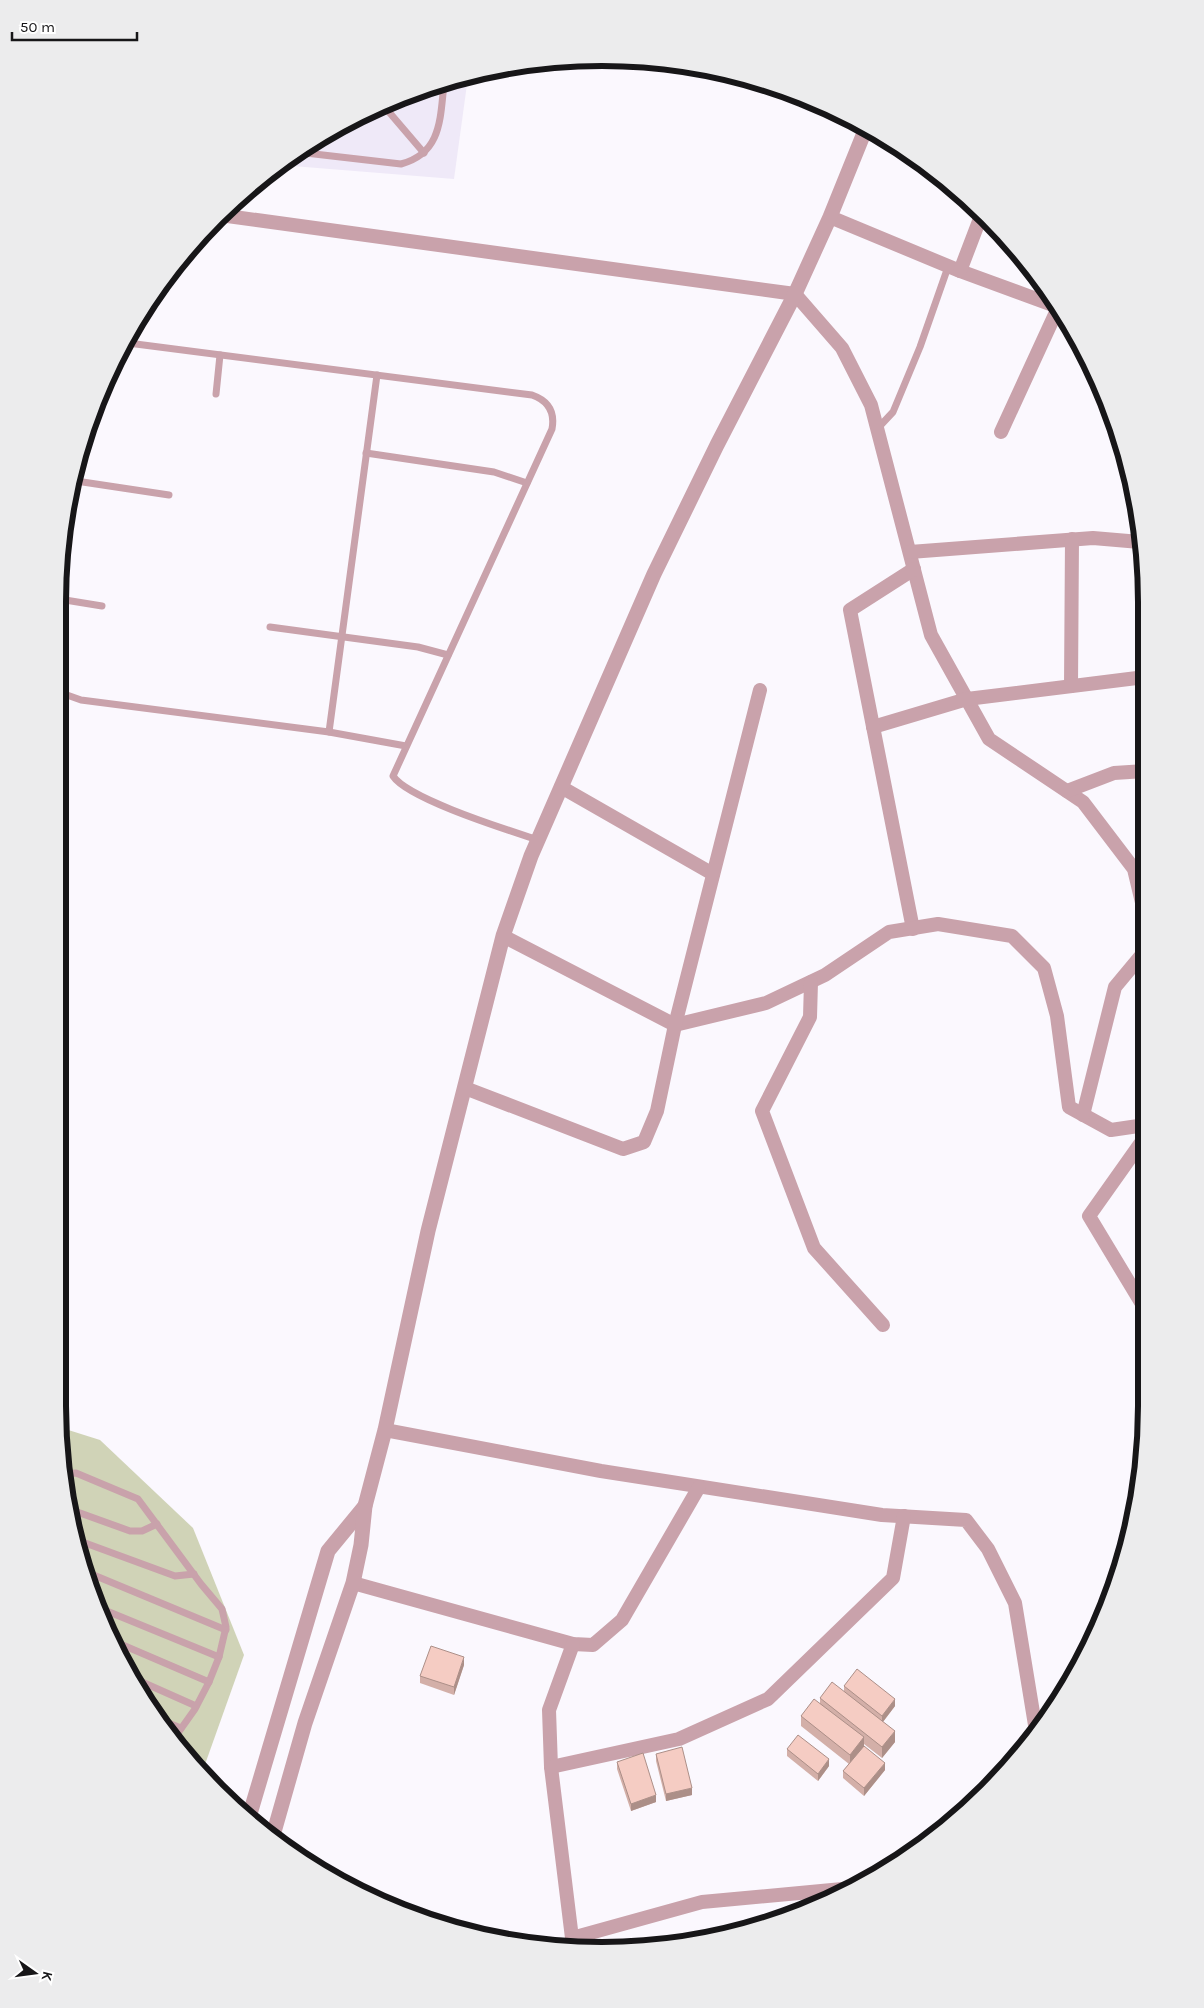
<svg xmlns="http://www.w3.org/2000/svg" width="1204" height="2008" viewBox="0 0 1204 2008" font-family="Karla,sans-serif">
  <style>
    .built { fill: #efe9f8 }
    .green { fill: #d0d3b7 }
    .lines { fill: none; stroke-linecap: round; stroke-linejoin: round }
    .service { stroke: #c9a2ab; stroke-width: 7 }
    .minor { stroke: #c9a2ab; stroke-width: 14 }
    .tertiary { stroke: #c9a2ab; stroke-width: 15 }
    .wall { fill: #d3afa8 }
    .shaded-wall { fill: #ac8f88 }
    .building { fill: #f5ccc3; stroke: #ac8f88 }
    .rim { fill: none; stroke: #171618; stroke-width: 6 }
  </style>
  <rect width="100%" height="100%" fill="#fbf8fe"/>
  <path class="built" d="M468 77 454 179 280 165 300 149 394 99Z"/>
  <path class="green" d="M62 1428 100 1440 193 1528 244 1655 203 1770 170 1737 114 1647 86 1581 62 1477Z"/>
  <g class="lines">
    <g class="service">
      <path d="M383 105 424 153"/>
      <path d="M297 152 401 164C442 153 440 118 444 84"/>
      <path d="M128 343 532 395C549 401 555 413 552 429L393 776C408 799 508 830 538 840"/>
      <path d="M216 394 220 355"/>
      <path d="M878 428 893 412 920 347 948 267"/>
      <path d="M366 453 494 472 527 483"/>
      <path d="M76 481 169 495"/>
      <path d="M59 599 102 606"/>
      <path d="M270 627 418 647 448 655"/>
      <path d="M59 690 67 695 81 700 329 732 406 746"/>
      <path d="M329 732 377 375"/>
      <path d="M62 1474 76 1473 138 1499 201 1584 222 1609 226 1627 219 1657 209 1682 195 1709 173 1740"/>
      <path d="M69 1509 130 1531H142L157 1524"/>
      <path d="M77 1540 175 1576 194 1574"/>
      <path d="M84 1571 226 1630"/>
      <path d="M97 1607 219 1657"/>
      <path d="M111 1640 209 1682"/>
      <path d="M133 1678 196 1706"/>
      <path d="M158 1719 181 1728"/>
    </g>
    <g class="minor">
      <path d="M220 215 795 294 842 348 871 405 931 635 989 739 1083 802 1134 869 1145 915"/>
      <path d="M830 217 960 271 1058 307"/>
      <path d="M960 271 981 216"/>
      <path d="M1001 432 1058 308"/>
      <path d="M910 552 1093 538 1140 542"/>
      <path d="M1071 686 1072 539"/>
      <path d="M873 727 967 699 1145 677"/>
      <path d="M561 787 713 874"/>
      <path d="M1067 791 1114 773 1145 771"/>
      <path d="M913 929 850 610 914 569"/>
      <path d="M503 936 675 1025 766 1003 825 975 889 932 938 924 1012 936 1044 968 1057 1016 1069 1107 1111 1130 1145 1125"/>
      <path d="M811 982 810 1017 762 1111 814 1248 883 1325"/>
      <path d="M465 1088 623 1149 644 1142 657 1111 675 1025 760 690"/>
      <path d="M1083 1115 1115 987 1145 951"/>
      <path d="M1145 1137 1089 1216 1145 1309"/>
      <path d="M385 1430 601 1471 882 1515 966 1520 988 1549 1015 1603 1036 1731"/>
      <path d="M353 1583 573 1644 593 1645 622 1620 699 1487"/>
      <path d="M573 1644 549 1710 551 1767 572 1938 702 1902 853 1888"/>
      <path d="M551 1767 679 1739 768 1699 893 1578 904 1516"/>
    </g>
    <g class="tertiary">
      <path d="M249 1817 328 1551 365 1506"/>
      <path d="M272 1839 305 1723 353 1583 361 1545 365 1506 385 1430 428 1231 503 936 531 856 654 574 717 445 795 294 830 217 866 128"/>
    </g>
  </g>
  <g class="wall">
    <path d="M464 1665 454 1695 420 1683V1676Z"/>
    <path d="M844 1686 895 1706 883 1722 895 1742 882 1758 864 1744V1747L885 1770 864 1796 843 1778V1771L849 1764 801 1726V1716L820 1703V1698L844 1691Z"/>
    <path d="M787 1749 829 1766 818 1781 787 1756Z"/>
    <path d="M656 1754 692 1795 666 1801 656 1761Z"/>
    <path d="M617 1762 656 1802 631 1811 617 1769Z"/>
  </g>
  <g class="shaded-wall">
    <path d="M464 1657V1665L454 1695V1687Z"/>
    <path d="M895 1699V1706L882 1723V1716Z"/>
    <path d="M895 1731V1742L882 1758V1747Z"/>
    <path d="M864 1737V1748L850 1765V1755Z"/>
    <path d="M829 1759V1766L818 1781V1774Z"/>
    <path d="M885 1763V1770L864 1796V1788Z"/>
    <path d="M692 1788V1795L666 1801V1794Z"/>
    <path d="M656 1795V1802L631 1811V1804Z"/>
  </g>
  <g class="building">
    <path d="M431 1646 464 1657 454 1687 420 1676Z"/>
    <path d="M857 1669 895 1699 882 1716 844 1686Z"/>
    <path d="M832 1682 895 1731 882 1747 820 1698Z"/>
    <path d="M814 1699 864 1737 850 1755 801 1716Z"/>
    <path d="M798 1735 829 1759 818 1774 787 1749Z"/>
    <path d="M864 1746 885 1763 864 1788 843 1771Z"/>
    <path d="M682 1747 692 1788 666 1794 656 1754Z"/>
    <path d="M643 1753 656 1795 631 1804 617 1762Z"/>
  </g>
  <path d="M0 0H1204V2008H0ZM602 66H602A536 536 0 0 1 1138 602V1406A536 536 0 0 1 602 1942H602A536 536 0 0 1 66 1406V602A536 536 0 0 1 602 66Z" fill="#ececed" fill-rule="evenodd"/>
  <path class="rim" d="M602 66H602A536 536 0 0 1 1138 602V1406A536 536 0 0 1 602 1942H602A536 536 0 0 1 66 1406V602A536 536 0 0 1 602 66Z"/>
  <g transform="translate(35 1973) rotate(104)" stroke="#ffffff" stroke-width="4" paint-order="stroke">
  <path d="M0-4L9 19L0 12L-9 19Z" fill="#171618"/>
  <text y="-8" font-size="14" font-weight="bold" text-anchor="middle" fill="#171618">K</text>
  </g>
  <path d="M12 32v8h125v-8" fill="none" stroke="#171618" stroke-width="2.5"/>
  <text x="20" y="32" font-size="15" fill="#171618" stroke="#ffffff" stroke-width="4" paint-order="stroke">50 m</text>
</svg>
